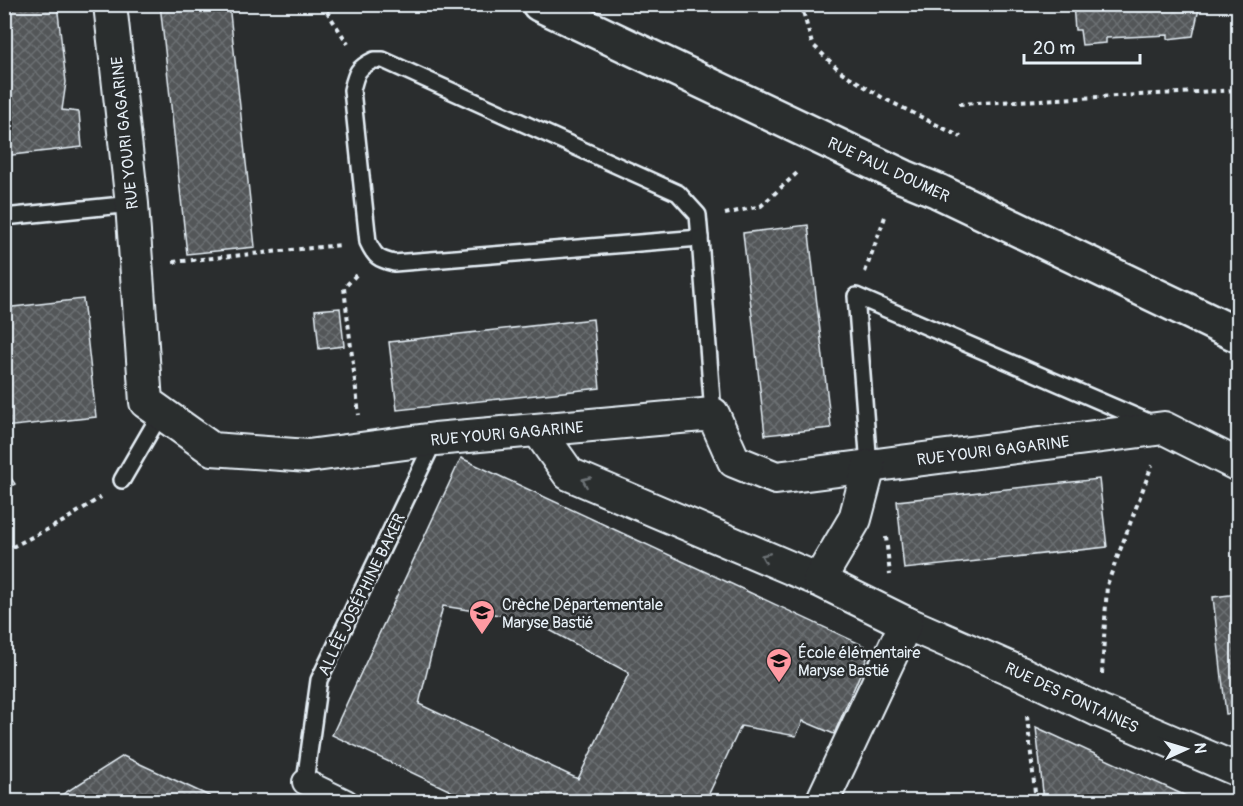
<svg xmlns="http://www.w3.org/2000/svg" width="1243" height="806" viewBox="0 0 1243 806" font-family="Pangolin,sans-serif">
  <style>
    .building { fill: url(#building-cross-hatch); stroke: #e8f1f8; stroke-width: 1.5; fill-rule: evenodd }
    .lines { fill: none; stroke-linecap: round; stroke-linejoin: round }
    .service-casing { stroke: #e8f1f8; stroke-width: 20 }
    .pedestrian-casing { stroke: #e8f1f8; stroke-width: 28 }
    .minor-casing { stroke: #e8f1f8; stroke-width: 36 }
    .tertiary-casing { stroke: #e8f1f8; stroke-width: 38 }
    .path { stroke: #e8f1f8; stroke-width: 4; stroke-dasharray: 4.5 4.5; stroke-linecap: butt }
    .service { stroke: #2a2d2e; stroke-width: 15 }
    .pedestrian { stroke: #2a2d2e; stroke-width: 24 }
    .minor { stroke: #2a2d2e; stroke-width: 32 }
    .tertiary { stroke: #2a2d2e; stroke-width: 33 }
    .oneway { stroke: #6c7275 }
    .labels { text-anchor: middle; stroke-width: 5; stroke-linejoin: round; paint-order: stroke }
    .street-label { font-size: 16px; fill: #e8f1f8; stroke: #2a2d2e }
    .poi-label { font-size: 16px; fill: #e8f1f8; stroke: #2a2d2e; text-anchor: start }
  </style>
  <defs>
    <pattern id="building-cross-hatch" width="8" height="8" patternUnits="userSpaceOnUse" patternTransform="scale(1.5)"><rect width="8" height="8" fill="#535759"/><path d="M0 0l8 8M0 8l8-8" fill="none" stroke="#6c7072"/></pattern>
  </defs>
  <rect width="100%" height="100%" fill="#2a2d2e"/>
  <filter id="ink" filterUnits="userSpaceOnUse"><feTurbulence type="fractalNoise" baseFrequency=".0167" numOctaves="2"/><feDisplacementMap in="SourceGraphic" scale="12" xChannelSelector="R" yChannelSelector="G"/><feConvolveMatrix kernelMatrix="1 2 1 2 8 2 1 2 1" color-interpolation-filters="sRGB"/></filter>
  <g filter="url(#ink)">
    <g class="building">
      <path d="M4 4H57L66 82 62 110 79 112 82 147 4 156Z"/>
      <path d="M160 4H229L255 247 187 254Z"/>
      <path d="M1073 4H1200L1193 36 1168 39V35L1106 38V43L1082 45 1080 30H1075Z"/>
      <path d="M808 225 831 428 765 435 743 233Z"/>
      <path d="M83 299 96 417 4 427V308Z"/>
      <path d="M340 308 344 346 319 349 315 310Z"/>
      <path d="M593 319 600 388 397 410 389 342Z"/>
      <path d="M461 458 871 649 834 734 803 721 796 736 741 726 705 802H474L332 735ZM443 606 531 620 629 673 578 779 419 704Z"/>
      <path d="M4 468 15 484 4 490Z"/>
      <path d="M1099 479 1107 547 904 569 897 501Z"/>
      <path d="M1238 594V713L1226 714 1213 597Z"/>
      <path d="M1036 727 1199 802H1044Z"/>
      <path d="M123 756 222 802H64L60 796Z"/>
    </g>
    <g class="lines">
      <defs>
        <g id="service">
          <path d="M374 60H383L678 193 698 215 700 238 394 263C378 259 375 257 368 242L352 90C356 73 357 68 374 60Z"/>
          <path d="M4 217 132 204"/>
          <path d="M700 238 713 414"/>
          <path d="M869 466 856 296 1153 424"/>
          <path d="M122 480 161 413"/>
          <path d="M305 782 319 680 435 439"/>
        </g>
        <path id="pedestrian" d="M305 782 346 802"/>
        <g id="minor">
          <path d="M110 4 132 204 146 402 212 449 308 456 435 439 713 414 734 461 776 478 1164 428 1238 465"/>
          <path d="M538 430 569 474 819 580"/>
          <path d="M906 623 1023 674 1100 711 1238 770"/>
          <path d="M822 802 906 623 819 580 855 519 869 466"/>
        </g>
        <path id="tertiary" d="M539 4 904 177 938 191 1238 335"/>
      </defs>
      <use href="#service" class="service-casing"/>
      <use href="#pedestrian" class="pedestrian-casing"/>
      <use href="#minor" class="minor-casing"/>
      <use href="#tertiary" class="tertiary-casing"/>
      <g class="path">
        <path d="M322 4 348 44"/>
        <path d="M801 4 812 44 840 71 883 98 961 137"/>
        <path d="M1236 32 1238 35"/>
        <path d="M959 104 1238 90"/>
        <path d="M725 214 761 206 797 173"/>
        <path d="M173 262 341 245"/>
        <path d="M865 272 886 214"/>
        <path d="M356 275 344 288 359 415"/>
        <path d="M886 537 890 575"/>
        <path d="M4 551 62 522 101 497"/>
        <path d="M1102 674 1107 585 1152 465"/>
        <path d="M1027 716 1036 802"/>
      </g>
      <use href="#service" class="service"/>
      <use href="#pedestrian" class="pedestrian"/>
      <use href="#minor" class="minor"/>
      <use href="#tertiary" class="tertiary"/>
    </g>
    <defs><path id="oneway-chevron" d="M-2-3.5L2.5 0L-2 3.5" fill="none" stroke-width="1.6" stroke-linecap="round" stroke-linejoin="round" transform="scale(1.5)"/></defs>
    <g class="oneway">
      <use href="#oneway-chevron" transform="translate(586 481) rotate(-157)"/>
      <use href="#oneway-chevron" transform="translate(765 557) rotate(-157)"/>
    </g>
  </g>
  <defs>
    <symbol id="school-pin" viewBox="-11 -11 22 30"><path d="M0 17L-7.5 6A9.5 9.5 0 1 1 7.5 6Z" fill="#ff9aa2" stroke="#2a2d2e"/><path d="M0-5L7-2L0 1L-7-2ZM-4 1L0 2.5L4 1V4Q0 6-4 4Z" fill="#111"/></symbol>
  </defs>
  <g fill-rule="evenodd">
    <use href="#school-pin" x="467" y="598" width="30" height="40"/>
    <use href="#school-pin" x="764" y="646" width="30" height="40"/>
  </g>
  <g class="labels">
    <g class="street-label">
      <text transform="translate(124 133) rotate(-96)" y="6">RUE YOURI GAGARINE</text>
      <text transform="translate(889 169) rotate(25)" y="6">RUE PAUL DOUMER</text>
      <text transform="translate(507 433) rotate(-5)" y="6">RUE YOURI GAGARINE</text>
      <text transform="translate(993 450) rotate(-7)" y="6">RUE YOURI GAGARINE</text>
      <text transform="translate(361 594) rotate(-64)" y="6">ALLÉE JOSÉPHINE BAKER</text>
      <text transform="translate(1072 697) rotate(25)" y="6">RUE DES FONTAINES</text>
    </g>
    <g class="poi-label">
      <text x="502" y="610">Crèche Départementale<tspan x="502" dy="18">Maryse Bastié</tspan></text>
      <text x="798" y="658">École élémentaire<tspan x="798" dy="18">Maryse Bastié</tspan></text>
    </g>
  </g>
  <rect width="1243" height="806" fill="none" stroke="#2a2d2e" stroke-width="24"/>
  <rect x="12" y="12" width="1219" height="782" fill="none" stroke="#e8f1f8" stroke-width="2" filter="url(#ink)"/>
  <g transform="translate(1186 749) rotate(86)" stroke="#2a2d2e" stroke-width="4.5" paint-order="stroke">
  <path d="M0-4.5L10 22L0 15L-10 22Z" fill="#e8f1f8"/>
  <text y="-9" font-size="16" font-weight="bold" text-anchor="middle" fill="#e8f1f8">N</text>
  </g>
  <path d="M1024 54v9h116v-9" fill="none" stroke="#e8f1f8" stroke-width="3"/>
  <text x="1033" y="54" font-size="18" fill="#e8f1f8" stroke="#2a2d2e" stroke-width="4.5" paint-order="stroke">20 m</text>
</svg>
